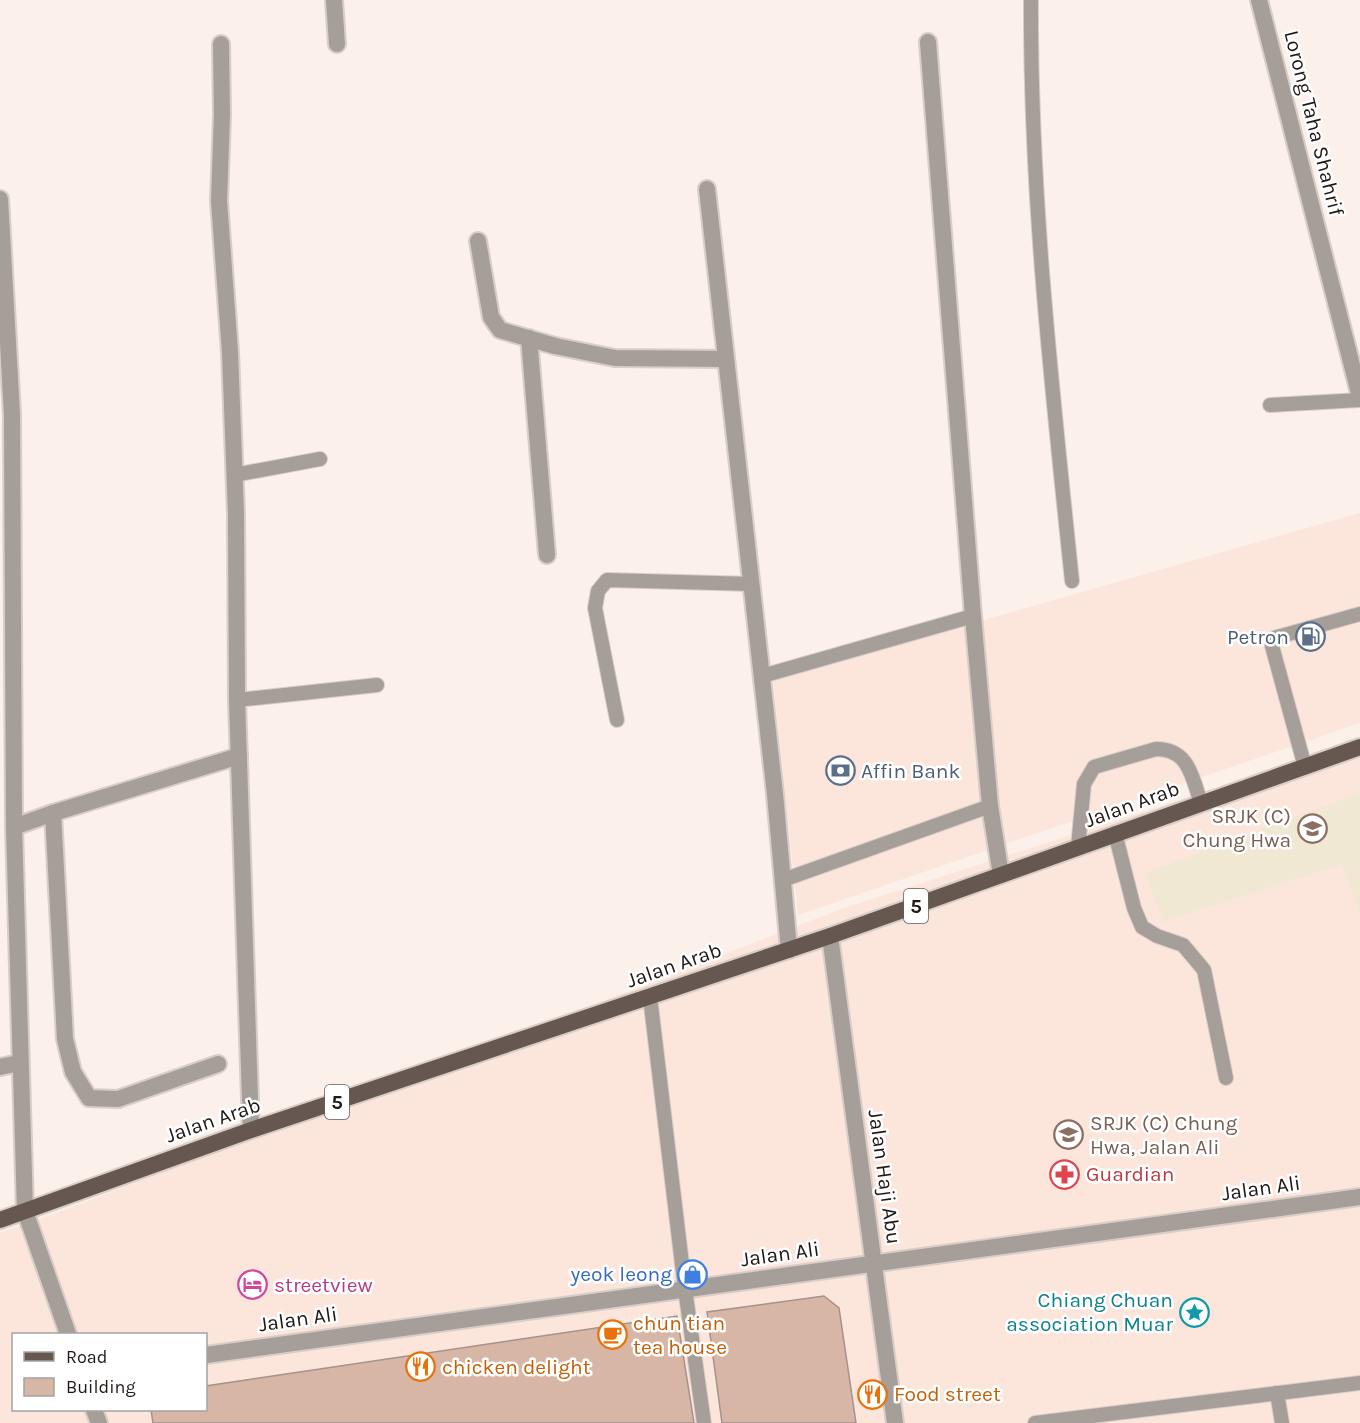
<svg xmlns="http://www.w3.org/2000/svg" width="1360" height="1423" viewBox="0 0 1360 1423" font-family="Karla,sans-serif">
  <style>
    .built { fill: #fce5db; fill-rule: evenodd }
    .education { fill: #f1e8d3 }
    .building { fill: #d7b6a6; stroke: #a5928a; stroke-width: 1.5 }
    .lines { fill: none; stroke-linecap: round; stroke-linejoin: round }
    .service-casing { stroke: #d9cdc8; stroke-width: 16 }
    .minor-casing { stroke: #d9cdc8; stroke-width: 20 }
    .primary-casing { stroke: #d9cdc8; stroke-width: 20 }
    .service { stroke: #a59e99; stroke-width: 14 }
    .minor { stroke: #a59e99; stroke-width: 16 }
    .primary { stroke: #665850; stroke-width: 16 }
    .labels { text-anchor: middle; stroke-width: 5; stroke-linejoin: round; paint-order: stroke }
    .shield { fill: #fff; stroke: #625d5b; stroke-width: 1.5 }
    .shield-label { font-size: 20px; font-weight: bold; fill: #1f1815 }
    .street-label { font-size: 21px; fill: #1f1815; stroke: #fff }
    .service-label { font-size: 21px; fill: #4e5e75; stroke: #fff; text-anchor: end }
    .education-label { font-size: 21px; fill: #785e54; stroke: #fff; text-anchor: end }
    .health-label { font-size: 21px; fill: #be3a42; stroke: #fff; text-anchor: start }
    .shop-label { font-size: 21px; fill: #366cbe; stroke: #fff; text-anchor: end }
    .hotel-label { font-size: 21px; fill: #b23c85; stroke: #fff; text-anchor: start }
    .culture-label { font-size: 21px; fill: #0d838f; stroke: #fff; text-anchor: end }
    .food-label { font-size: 21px; fill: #c56008; stroke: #fff; text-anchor: start }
  </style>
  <rect width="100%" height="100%" fill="#fcf0ea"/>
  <g class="built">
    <path d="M1360 513V723L798 915 773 680Z"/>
    <path d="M1360 742V1423H0V1233L57 1213 841 909ZM14 1334H206V1410H14Z"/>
  </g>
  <path class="education" d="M1360 793V915L1342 864 1163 922 1145 873Z"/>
  <g class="building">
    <path d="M824 1296 839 1308 856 1423H722L707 1312Z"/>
    <path d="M677 1316 694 1423H153L151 1410H206V1386Z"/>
  </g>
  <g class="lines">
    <defs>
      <g id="service">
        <path d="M1031 0C1030 194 1052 388 1072 581"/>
        <path d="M1270 405 1360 400"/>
        <path d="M234 475 320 459"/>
        <path d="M762 676 973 616"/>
        <path d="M237 700 377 685"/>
        <path d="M617 720 595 608 598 591 607 580 752 584"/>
        <path d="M1305 767 1272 646 1274 638 1360 614"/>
        <path d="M1115 833 1134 908 1142 927 1157 936 1183 945 1204 970 1226 1078"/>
        <path d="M1078 847 1084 784 1094 767 1156 749C1189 749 1192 777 1201 803"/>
        <path d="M783 880 990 806"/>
        <path d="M650 997 685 1289 704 1423"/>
        <path d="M1277 1393 1282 1423"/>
        <path d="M1035 1423 1360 1383"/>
      </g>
      <g id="minor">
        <path d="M334 0 337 44"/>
        <path d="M1259 0 1360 397"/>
        <path d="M928 42 973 616 990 806 1001 875"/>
        <path d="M221 44 222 114 219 201 230 352 236 514 237 700 251 1130"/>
        <path d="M707 189 775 794 789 950"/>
        <path d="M0 199 12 415 14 827 25 1211 68 1334"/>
        <path d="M478 241 491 317 500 330 555 346 615 358 726 359"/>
        <path d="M529 338 547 555"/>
        <path d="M53 813 239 756"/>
        <path d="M14 827 53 813 65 1039 73 1072 89 1098 118 1099 218 1064"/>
        <path d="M830 936 895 1423"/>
        <path d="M0 1067 19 1063"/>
        <path d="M206 1355 1360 1197"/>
        <path d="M94 1410 99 1423"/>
      </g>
      <path id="primary" d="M0 1220 251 1130 830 936 1360 747"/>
    </defs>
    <use href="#service" class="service-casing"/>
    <use href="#minor" class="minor-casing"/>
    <use href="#primary" class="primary-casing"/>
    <use href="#service" class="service"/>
    <use href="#minor" class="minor"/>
    <use href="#primary" class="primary"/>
  </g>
  <defs>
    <symbol id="fuel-ring" viewBox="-11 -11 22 22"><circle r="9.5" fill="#fff" stroke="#5c6f8a" stroke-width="1.5"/><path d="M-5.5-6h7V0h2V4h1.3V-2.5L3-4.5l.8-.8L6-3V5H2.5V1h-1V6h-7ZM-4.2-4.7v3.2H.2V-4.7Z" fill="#5c6f8a"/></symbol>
    <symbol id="bank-ring" viewBox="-11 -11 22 22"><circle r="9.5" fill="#fff" stroke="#5c6f8a" stroke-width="1.5"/><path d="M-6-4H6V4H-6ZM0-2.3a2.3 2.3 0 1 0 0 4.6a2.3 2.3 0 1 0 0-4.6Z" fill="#5c6f8a"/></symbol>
    <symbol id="school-ring" viewBox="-11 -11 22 22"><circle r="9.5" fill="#fff" stroke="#8d6e63" stroke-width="1.5"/><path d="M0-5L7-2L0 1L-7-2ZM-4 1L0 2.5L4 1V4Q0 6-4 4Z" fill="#8d6e63"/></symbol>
    <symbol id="pharmacy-ring" viewBox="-11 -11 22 22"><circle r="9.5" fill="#fff" stroke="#e0444e" stroke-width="1.5"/><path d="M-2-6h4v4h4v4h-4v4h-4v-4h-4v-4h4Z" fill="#e0444e"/></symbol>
    <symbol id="shop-ring" viewBox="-11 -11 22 22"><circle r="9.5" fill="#fff" stroke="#3f7fe0" stroke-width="1.5"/><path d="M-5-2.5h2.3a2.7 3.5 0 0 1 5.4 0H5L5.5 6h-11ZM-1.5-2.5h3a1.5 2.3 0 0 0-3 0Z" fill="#3f7fe0"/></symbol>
    <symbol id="hotel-ring" viewBox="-11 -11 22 22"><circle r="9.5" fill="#fff" stroke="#d1479c" stroke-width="1.5"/><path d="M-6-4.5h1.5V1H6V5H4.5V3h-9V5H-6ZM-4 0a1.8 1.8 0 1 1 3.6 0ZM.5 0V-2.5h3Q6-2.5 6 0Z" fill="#d1479c"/></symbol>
    <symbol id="sight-ring" viewBox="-11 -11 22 22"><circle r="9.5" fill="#fff" stroke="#0f9aa8" stroke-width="1.5"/><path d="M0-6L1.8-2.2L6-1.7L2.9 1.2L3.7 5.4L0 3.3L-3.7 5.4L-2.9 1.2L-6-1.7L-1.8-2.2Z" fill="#0f9aa8"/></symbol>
    <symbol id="cafe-ring" viewBox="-11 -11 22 22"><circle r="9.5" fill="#fff" stroke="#e8710a" stroke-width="1.5"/><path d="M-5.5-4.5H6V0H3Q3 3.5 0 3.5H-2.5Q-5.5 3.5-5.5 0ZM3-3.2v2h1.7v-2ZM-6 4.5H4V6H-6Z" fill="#e8710a"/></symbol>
    <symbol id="restaurant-ring" viewBox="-11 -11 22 22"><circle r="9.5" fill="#fff" stroke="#e8710a" stroke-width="1.5"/><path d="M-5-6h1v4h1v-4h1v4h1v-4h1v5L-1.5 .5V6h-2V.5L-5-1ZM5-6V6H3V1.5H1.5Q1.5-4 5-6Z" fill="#e8710a"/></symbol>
  </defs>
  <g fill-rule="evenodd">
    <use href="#fuel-ring" x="1294" y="620" width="33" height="33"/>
    <use href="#bank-ring" x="824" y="754" width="33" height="33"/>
    <use href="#school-ring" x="1296" y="812" width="33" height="33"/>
    <use href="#school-ring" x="1052" y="1118" width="33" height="33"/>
    <use href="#pharmacy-ring" x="1048" y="1158" width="33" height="33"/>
    <use href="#shop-ring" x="676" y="1258" width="33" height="33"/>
    <use href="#hotel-ring" x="236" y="1268" width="33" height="33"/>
    <use href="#sight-ring" x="1178" y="1296" width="33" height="33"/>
    <use href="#cafe-ring" x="596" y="1318" width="33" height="33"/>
    <use href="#restaurant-ring" x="404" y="1350" width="33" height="33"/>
    <use href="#restaurant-ring" x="856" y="1378" width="33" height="33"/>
  </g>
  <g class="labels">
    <g class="shield">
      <rect x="904" y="889" width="24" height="34" rx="4.5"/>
      <rect x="325" y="1085" width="24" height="34" rx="4.5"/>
    </g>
    <g class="shield-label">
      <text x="916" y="913">5</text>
      <text x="337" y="1109">5</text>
    </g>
    <g class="street-label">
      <text transform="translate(1314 123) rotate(76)" y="7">Lorong Taha Shahrif</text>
      <text transform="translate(1132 804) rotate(-20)" y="7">Jalan Arab</text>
      <text transform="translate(674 965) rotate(-19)" y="7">Jalan Arab</text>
      <text transform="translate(213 1120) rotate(-19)" y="7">Jalan Arab</text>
      <text transform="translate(885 1177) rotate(82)" y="7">Jalan Haji Abu</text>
      <text transform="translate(1261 1188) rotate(-8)" y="7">Jalan Ali</text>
      <text transform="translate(780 1254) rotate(-8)" y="7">Jalan Ali</text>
      <text transform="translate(298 1319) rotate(-8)" y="7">Jalan Ali</text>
    </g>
    <g class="service-label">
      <text x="1289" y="644">Petron</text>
      <text x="861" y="778" text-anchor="start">Affin Bank</text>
    </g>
    <g class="education-label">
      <text x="1291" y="823">SRJK (C)<tspan x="1291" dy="24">Chung Hwa</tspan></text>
      <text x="1090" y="1130" text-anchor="start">SRJK (C) Chung<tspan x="1090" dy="24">Hwa, Jalan Ali</tspan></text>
    </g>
    <g class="health-label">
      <text x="1086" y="1181">Guardian</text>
    </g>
    <g class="shop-label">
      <text x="672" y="1281">yeok leong</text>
    </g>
    <g class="hotel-label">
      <text x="274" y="1292">streetview</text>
    </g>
    <g class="culture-label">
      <text x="1173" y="1307">Chiang Chuan<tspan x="1173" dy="24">association Muar</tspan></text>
    </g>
    <g class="food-label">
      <text x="633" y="1330">chun tian<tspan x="633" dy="24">tea house</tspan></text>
      <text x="442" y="1374">chicken delight</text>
      <text x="894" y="1401">Food street</text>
    </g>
  </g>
  <rect x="12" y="1333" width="195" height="78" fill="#ffffff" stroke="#a5a3a1" stroke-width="1.5"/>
  <rect x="24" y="1352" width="30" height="9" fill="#665850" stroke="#a5a3a1" stroke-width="1.5"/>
  <text x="66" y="1363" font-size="18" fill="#1f1815">Road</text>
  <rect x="24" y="1378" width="30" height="18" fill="#d7b6a6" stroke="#a5a3a1" stroke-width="1.5"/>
  <text x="66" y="1393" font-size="18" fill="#1f1815">Building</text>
</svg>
